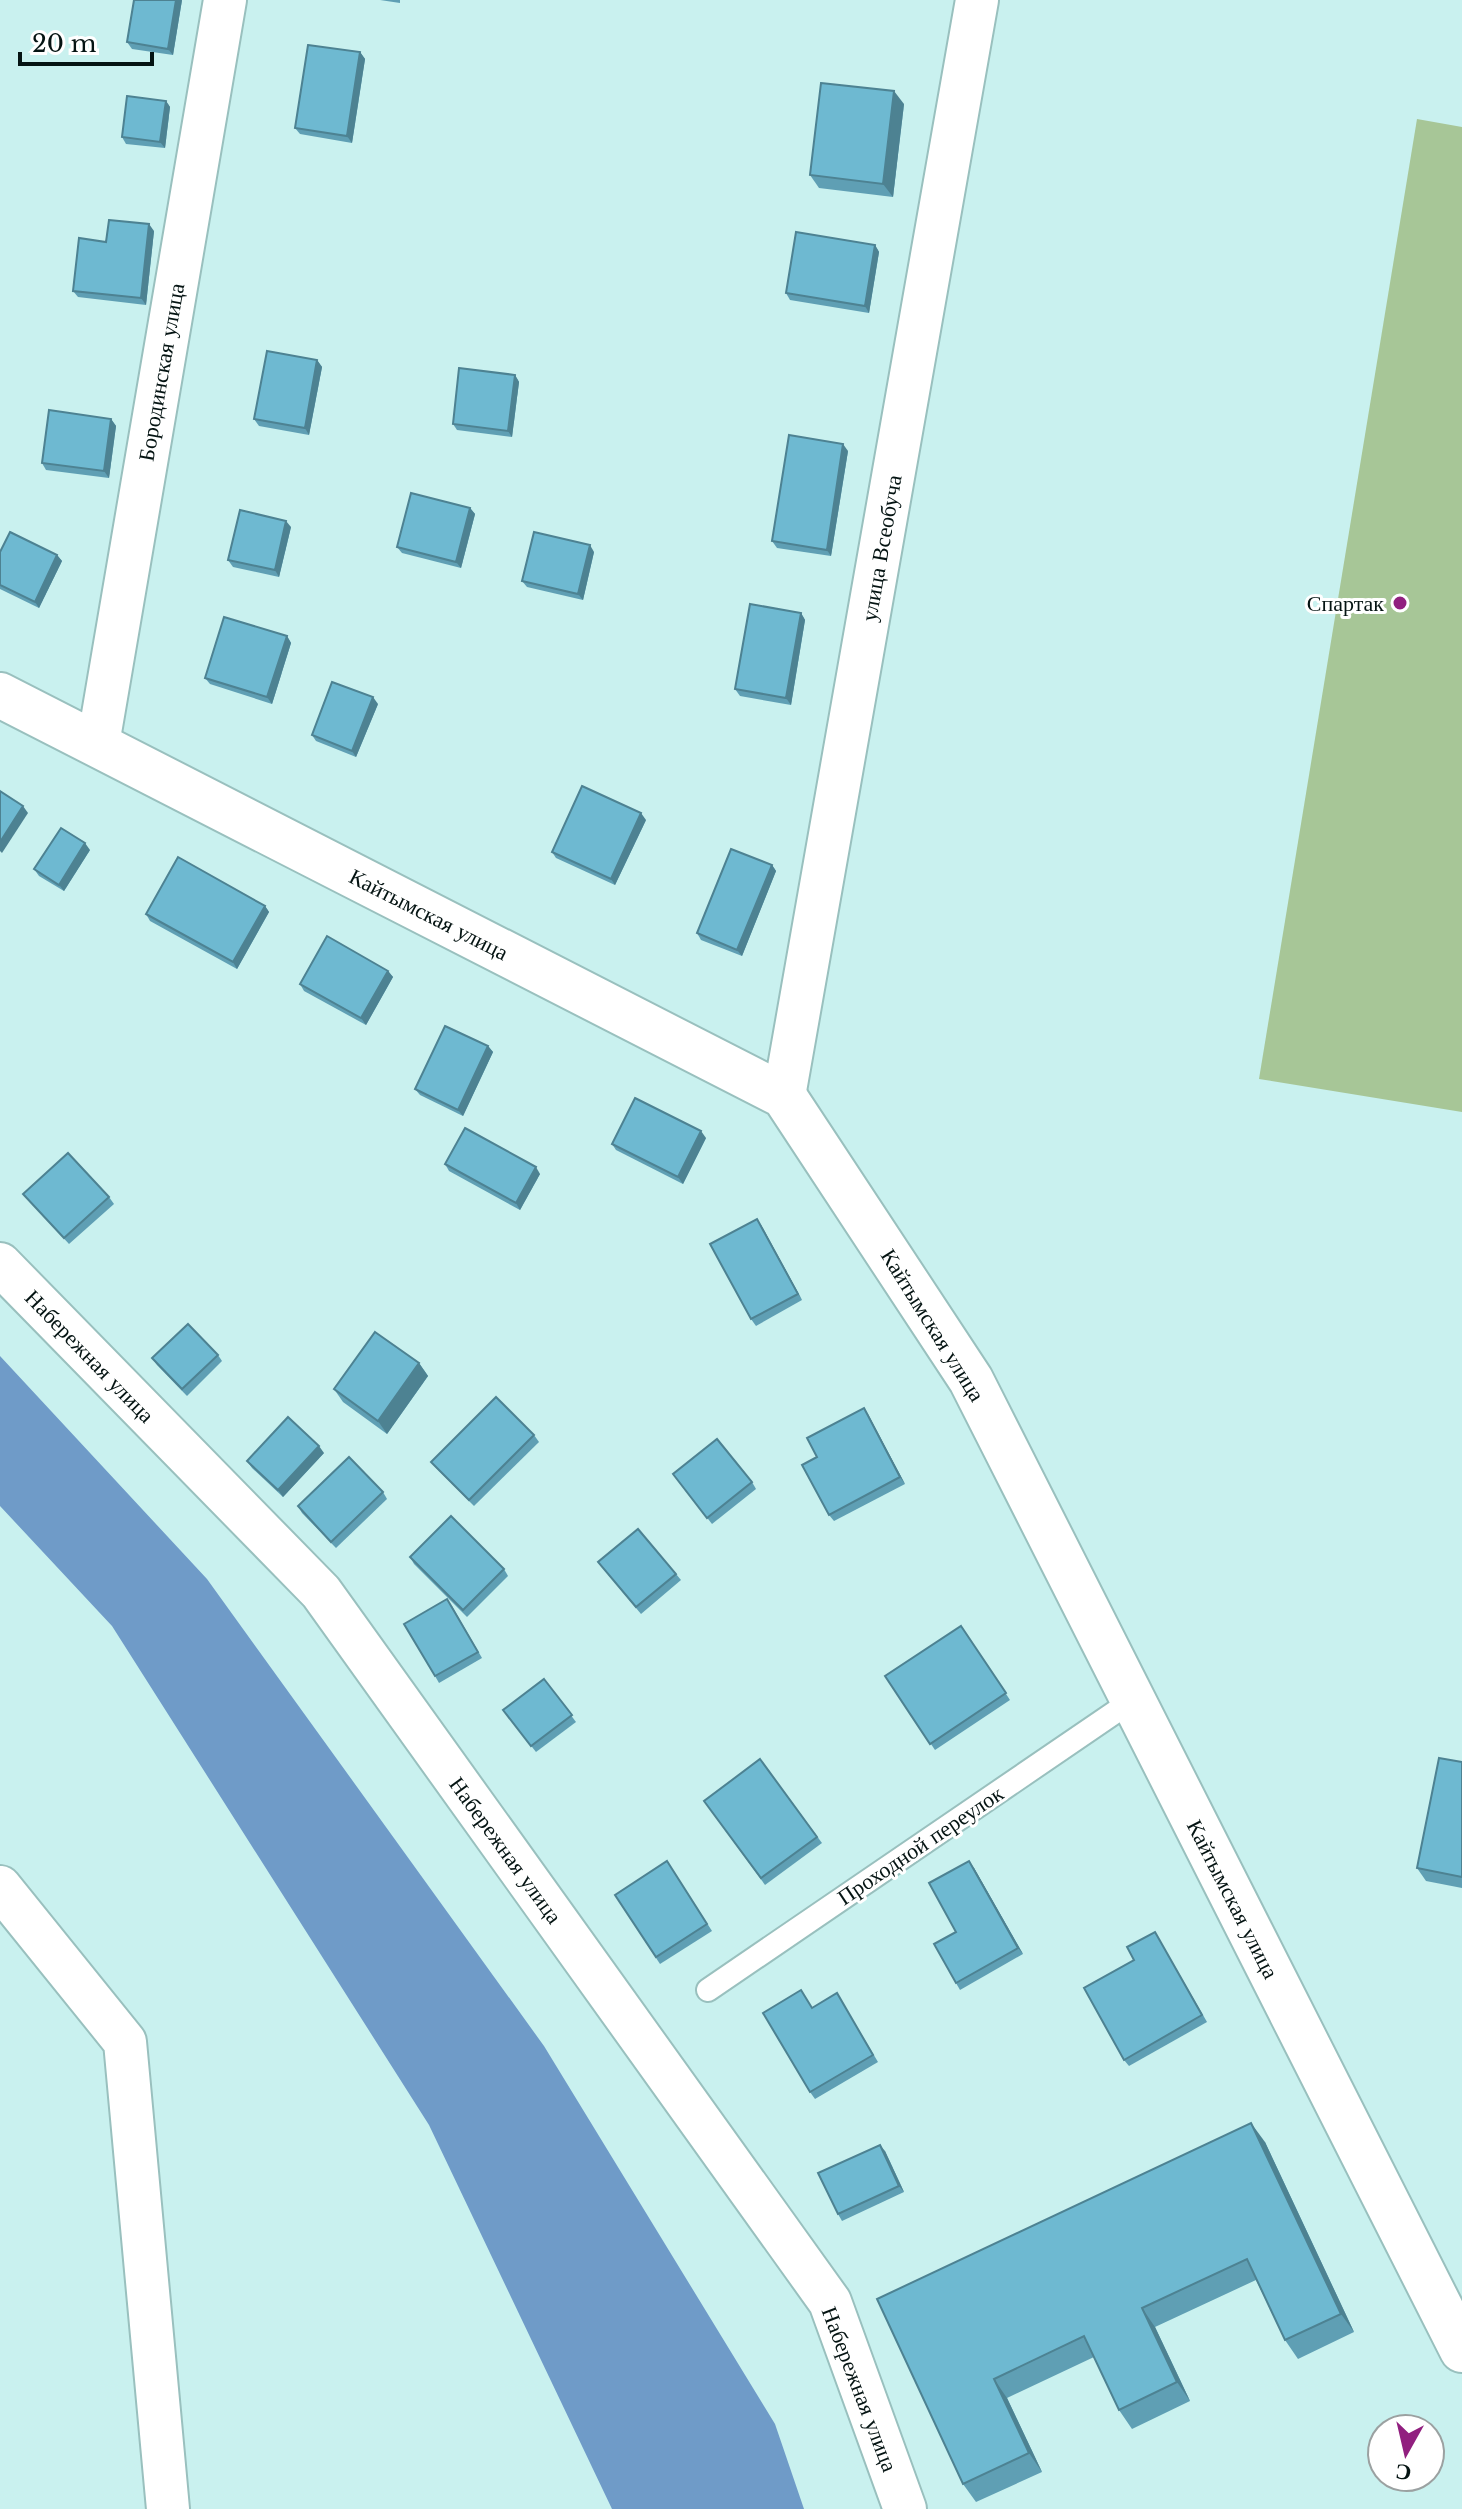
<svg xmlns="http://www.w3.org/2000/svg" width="1462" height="2509" viewBox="0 0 1462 2509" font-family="'Libre Baskerville',serif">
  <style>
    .green { fill: #a7c697 }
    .water { fill: #6f9bc8 }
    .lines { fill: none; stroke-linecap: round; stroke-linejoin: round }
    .service-casing { stroke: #99c0be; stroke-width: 26 }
    .minor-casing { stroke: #99c0be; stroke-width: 46 }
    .tertiary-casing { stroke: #99c0be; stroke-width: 48 }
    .service { stroke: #fff; stroke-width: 22 }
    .minor { stroke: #fff; stroke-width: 42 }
    .tertiary { stroke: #fff; stroke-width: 44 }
    .wall { fill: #5f9fb4 }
    .shaded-wall { fill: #4d8292 }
    .building { fill: #6eb9d1; stroke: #4d8292; stroke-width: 2 }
    .poi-dot { fill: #911f7f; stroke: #fff; stroke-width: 3 }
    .labels { text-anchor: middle; stroke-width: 6; stroke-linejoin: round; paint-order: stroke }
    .street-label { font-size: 22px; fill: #051413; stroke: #fff }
    .poi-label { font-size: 22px; fill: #051413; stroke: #fff; text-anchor: end }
  </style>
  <rect width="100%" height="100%" fill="#c9f1ef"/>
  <path class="green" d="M1417 119 1462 127V1112L1259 1079Z"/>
  <path class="water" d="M0 1356 207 1579 544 2046 775 2424 804 2509H612L429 2125 112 1626 0 1506Z"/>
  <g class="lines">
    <defs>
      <path id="service" d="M708 1990 1133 1700"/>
      <g id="minor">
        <path d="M98 744 225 0"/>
        <path d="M784 1096 977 0"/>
        <path d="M0 1264 321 1592 830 2302 905 2509"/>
        <path d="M0 1887 125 2042 168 2509"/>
      </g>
      <path id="tertiary" d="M0 695 784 1096 971 1380 1462 2350"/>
    </defs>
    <use href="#service" class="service-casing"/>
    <use href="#minor" class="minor-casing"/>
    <use href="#tertiary" class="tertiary-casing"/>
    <use href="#service" class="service"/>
    <use href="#minor" class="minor"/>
    <use href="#tertiary" class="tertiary"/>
  </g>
  <g class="wall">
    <path d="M182 0 173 55 132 49 127 42Z"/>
    <path d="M380 0H400V3Z"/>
    <path d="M360 52 365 59 352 143 300 134 295 128Z"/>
    <path d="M166 101 170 107 165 148 126 144 122 137Z"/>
    <path d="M904 104 893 197 819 188 810 175Z"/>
    <path d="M154 231 146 305 78 297 73 291 106 242Z"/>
    <path d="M875 245 879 252 869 313 790 300 786 293Z"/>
    <path d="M317 360 322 367 309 435 259 426 254 419Z"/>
    <path d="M515 375 519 382 512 437 457 430 453 424Z"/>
    <path d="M111 419 116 426 109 478 46 470 42 463Z"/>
    <path d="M848 451 831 556 777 548 772 541Z"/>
    <path d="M470 508 475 514 461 568 402 553 397 547Z"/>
    <path d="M291 527 279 577 233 567 228 560Z"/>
    <path d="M0 552 57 555 62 561 39 608 0 589Z"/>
    <path d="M594 552 583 600 527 587 522 581Z"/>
    <path d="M801 613 805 620 791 705 740 696 735 689Z"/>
    <path d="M287 636 291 643 272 704 210 684 205 678Z"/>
    <path d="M378 704 356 757 316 741 312 735Z"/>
    <path d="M646 820 615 885 556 858 552 852Z"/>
    <path d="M90 850 64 891 39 876 34 869Z"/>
    <path d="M772 865 776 871 742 956 701 940 697 933Z"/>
    <path d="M265 906 269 912 237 969 150 921 146 914Z"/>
    <path d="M388 971 393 977 366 1025 304 991 300 984Z"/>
    <path d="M488 1046 493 1052 463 1116 420 1095 415 1089Z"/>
    <path d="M706 1138 683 1184 616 1150 612 1144Z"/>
    <path d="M445 1164 540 1174 520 1210 449 1171Z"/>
    <path d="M23 1194 109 1197 114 1204 69 1244Z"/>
    <path d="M761 1225 802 1300 756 1326 751 1319Z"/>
    <path d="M218 1355 222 1361 187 1396 157 1365 152 1358Z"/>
    <path d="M419 1363 428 1376 387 1434 343 1402 334 1389Z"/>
    <path d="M864 1408 905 1484 834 1521 829 1515 817 1457Z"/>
    <path d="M534 1435 539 1442 474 1506 436 1468 431 1462Z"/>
    <path d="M324 1453 283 1497 252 1468 247 1461Z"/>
    <path d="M673 1474 752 1482 756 1489 712 1524Z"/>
    <path d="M383 1492 387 1499 336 1548 302 1513 298 1506Z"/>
    <path d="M410 1557 504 1569 508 1576 467 1617 414 1564Z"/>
    <path d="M598 1562 676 1574 681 1580 641 1614Z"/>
    <path d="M452 1606 482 1658 439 1683 435 1676Z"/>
    <path d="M961 1626 1010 1700 935 1750 885 1676Z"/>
    <path d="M544 1679 576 1722 536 1752 503 1710Z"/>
    <path d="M760 1759 822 1843 765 1885 704 1801Z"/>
    <path d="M1462 1762V1888L1426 1881 1417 1868Z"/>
    <path d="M667 1861 712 1931 660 1964 615 1895Z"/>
    <path d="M974 1868 1023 1954 960 1990 956 1983V1932Z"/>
    <path d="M1155 1932 1207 2022 1129 2066 1124 2060 1134 1960Z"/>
    <path d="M841 2000 878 2062 815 2099 810 2092 813 2007Z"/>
    <path d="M1265 2142 1354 2332 1298 2359 1285 2340 1256 2280 1155 2327 1190 2401 1132 2429 1119 2410 1094 2357 1007 2398 1042 2472 976 2502 963 2484 877 2299Z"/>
    <path d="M885 2151 904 2192 842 2221 838 2214Z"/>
  </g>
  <g class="shaded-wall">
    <path d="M176 0H182L173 55 168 49Z"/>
    <path d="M360 52 365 59 352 143 347 136Z"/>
    <path d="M894 91 904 104 893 197 883 184Z"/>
    <path d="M166 101 170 107 165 148 160 142Z"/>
    <path d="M149 224 154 231 146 305 141 298Z"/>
    <path d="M875 245 879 252 869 313 865 306Z"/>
    <path d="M317 360 322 367 309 435 305 428Z"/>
    <path d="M515 375 519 382 512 437 508 431Z"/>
    <path d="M111 419 116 426 109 478 104 471Z"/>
    <path d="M843 444 848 451 831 556 827 550Z"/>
    <path d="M470 508 475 514 461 568 456 562Z"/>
    <path d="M286 521 291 527 279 577 275 570Z"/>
    <path d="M590 545 594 552 583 600 578 594Z"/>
    <path d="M57 555 62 561 39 608 35 602Z"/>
    <path d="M801 613 805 620 791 705 786 698Z"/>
    <path d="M287 636 291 643 272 704 267 697Z"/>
    <path d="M373 697 378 704 356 757 352 751Z"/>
    <path d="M23 806 28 813 2 853 0 851V842Z"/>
    <path d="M641 813 646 820 615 885 611 879Z"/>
    <path d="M85 843 90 850 64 891 59 885Z"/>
    <path d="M772 865 776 871 742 956 737 950Z"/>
    <path d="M265 906 269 912 237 969 233 962Z"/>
    <path d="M388 971 393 977 366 1025 361 1018Z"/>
    <path d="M488 1046 493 1052 463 1116 458 1110Z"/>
    <path d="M701 1131 706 1138 683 1184 678 1177Z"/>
    <path d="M536 1167 540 1174 520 1210 516 1203Z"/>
    <path d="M757 1219 761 1225 802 1300 798 1294Z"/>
    <path d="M419 1363 428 1376 387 1434 378 1421Z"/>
    <path d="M864 1408 868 1414 905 1484 900 1477Z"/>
    <path d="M319 1446 324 1453 283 1497 278 1490Z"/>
    <path d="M969 1861 974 1868 1023 1954 1018 1948Z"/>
    <path d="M1251 2123 1265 2142 1354 2332 1341 2314Z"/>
    <path d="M880 2145 885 2151 904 2192 899 2186Z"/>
    <path d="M1142 2308 1155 2327 1190 2401 1177 2382Z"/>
    <path d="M994 2379 1007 2398 1042 2472 1029 2453Z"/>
  </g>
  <g class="building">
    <path d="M134 0H176L168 49 127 42Z"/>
    <path d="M308 45 360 52 347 136 295 128Z"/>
    <path d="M821 83 894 91 883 184 810 175Z"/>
    <path d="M127 96 166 101 160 142 122 137Z"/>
    <path d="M109 220 149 224 141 298 73 291 79 238 106 242Z"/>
    <path d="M796 232 875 245 865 306 786 293Z"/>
    <path d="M267 351 317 360 305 428 254 419Z"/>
    <path d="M459 368 515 375 508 431 453 424Z"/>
    <path d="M49 410 111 419 104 471 42 463Z"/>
    <path d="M789 435 843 444 827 550 772 541Z"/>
    <path d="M411 493 470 508 456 562 397 547Z"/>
    <path d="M240 510 286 521 275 570 228 560Z"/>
    <path d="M10 532 57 555 35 602 0 585V552Z"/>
    <path d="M534 532 590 545 578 594 522 581Z"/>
    <path d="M750 604 801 613 786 698 735 689Z"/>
    <path d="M224 617 287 636 267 697 205 678Z"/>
    <path d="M332 682 373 697 352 751 312 735Z"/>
    <path d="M582 786 641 813 611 879 552 852Z"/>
    <path d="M0 791 23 806 0 842Z"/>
    <path d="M61 828 85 843 59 885 34 869Z"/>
    <path d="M731 849 772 865 737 950 697 933Z"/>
    <path d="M178 857 265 906 233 962 146 914Z"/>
    <path d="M327 936 388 971 361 1018 300 984Z"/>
    <path d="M445 1026 488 1046 458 1110 415 1089Z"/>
    <path d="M635 1098 701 1131 678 1177 612 1144Z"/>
    <path d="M465 1128 536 1167 516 1203 445 1164Z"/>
    <path d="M68 1153 109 1197 64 1238 23 1194Z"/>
    <path d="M757 1219 798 1294 751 1319 710 1244Z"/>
    <path d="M188 1324 218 1355 182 1389 152 1358Z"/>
    <path d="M375 1332 419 1363 378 1421 334 1389Z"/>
    <path d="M496 1397 534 1435 469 1500 431 1462Z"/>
    <path d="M864 1408 900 1477 829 1515 802 1465 817 1457 807 1438Z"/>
    <path d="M288 1417 319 1446 278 1490 247 1461Z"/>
    <path d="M717 1439 752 1482 707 1518 673 1474Z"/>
    <path d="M349 1457 383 1492 331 1542 298 1506Z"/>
    <path d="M451 1516 504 1569 463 1610 410 1557Z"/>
    <path d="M638 1529 676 1574 636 1607 598 1562Z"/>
    <path d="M447 1599 478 1652 435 1676 404 1624Z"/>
    <path d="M961 1626 1006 1693 930 1744 885 1676Z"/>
    <path d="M544 1679 572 1715 531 1746 503 1710Z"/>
    <path d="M1439 1758 1462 1762V1877L1417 1868Z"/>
    <path d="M760 1759 817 1837 761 1878 704 1801Z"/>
    <path d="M667 1861 707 1924 656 1957 615 1895Z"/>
    <path d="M969 1861 1018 1948 956 1983 934 1944 956 1932 929 1883Z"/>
    <path d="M1155 1932 1202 2015 1124 2060 1084 1988 1134 1960 1127 1947Z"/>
    <path d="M801 1990 812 2008 837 1993 873 2055 810 2092 763 2013Z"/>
    <path d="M1251 2123 1341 2314 1285 2340 1247 2259 1142 2308 1177 2382 1119 2410 1084 2336 994 2379 1029 2453 963 2484 877 2299Z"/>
    <path d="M880 2145 899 2186 838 2214 818 2173Z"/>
  </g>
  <circle class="poi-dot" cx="1400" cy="603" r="8"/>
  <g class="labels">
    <g class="street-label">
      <text transform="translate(161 372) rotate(-80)" y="8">Бородинская улица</text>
      <text transform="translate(881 548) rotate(-80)" y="8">улица Всеобуча</text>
      <text transform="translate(429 914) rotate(27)" y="8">Кайтымская улица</text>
      <text transform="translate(933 1325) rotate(58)" y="8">Кайтымская улица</text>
      <text transform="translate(90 1356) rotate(46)" y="8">Набережная улица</text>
      <text transform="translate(920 1845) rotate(-34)" y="8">Проходной переулок</text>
      <text transform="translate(506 1850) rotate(54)" y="8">Набережная улица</text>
      <text transform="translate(1233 1899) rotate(63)" y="8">Кайтымская улица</text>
      <text transform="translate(860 2389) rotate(69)" y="8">Набережная улица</text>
    </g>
    <g class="poi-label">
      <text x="1384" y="611">Спартак</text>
    </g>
  </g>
  <g transform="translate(1406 2453) rotate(188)"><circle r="38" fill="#ffffff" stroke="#9ba1a1" stroke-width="2"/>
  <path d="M0-6L14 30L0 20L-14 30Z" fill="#911f7f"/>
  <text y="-12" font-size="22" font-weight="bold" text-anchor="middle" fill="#051413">С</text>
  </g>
  <path d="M20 52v12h132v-12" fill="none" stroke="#051413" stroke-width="4"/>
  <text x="32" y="52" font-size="24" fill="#051413" stroke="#ffffff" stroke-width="6" paint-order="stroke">20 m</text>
</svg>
